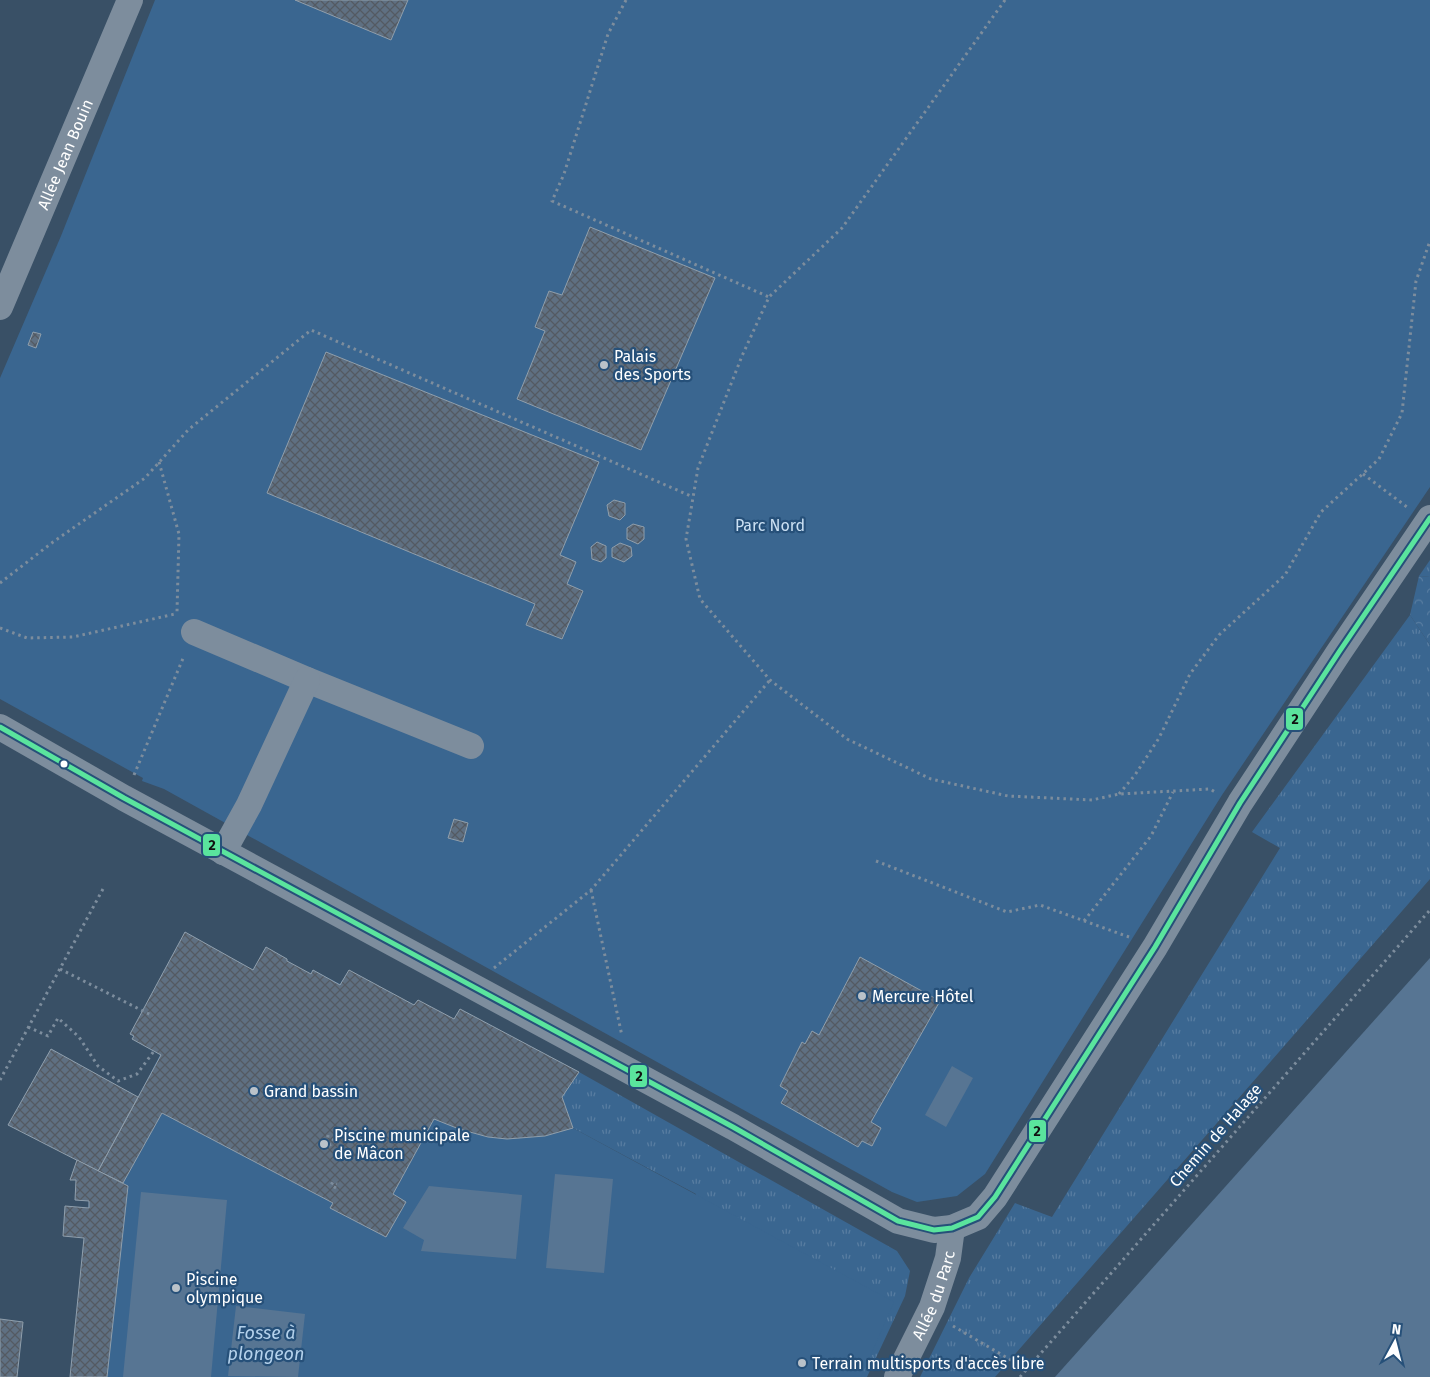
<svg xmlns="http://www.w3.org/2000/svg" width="1430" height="1377" viewBox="0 0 1430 1377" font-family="'Fira Sans',sans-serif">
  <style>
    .grass { fill: url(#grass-tufts) }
    .forest { fill: url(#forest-crowns) }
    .green { fill: #3a6690 }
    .water { fill: #577593 }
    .building { fill: url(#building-cross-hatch); stroke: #909fac }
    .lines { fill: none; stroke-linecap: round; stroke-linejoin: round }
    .path { stroke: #7d8d9d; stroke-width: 3; stroke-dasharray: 2.5 4; stroke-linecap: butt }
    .minor { stroke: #7d8d9d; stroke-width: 26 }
    .bus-1-casing { stroke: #265079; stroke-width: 9 }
    .bus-1 { stroke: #5ae49d; stroke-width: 5 }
    .poi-dot { fill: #bac2c9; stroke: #265079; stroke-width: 2 }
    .bus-dot { fill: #fff; stroke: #265079; stroke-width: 2 }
    .labels { text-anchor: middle; stroke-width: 4.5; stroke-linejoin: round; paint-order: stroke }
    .street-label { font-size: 16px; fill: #fff; stroke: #265079 }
    .poi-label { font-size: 16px; fill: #fff; stroke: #265079; text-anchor: start }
    .park-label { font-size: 16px; fill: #cbe0f3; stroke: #265079 }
    .water-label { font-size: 18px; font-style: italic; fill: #b4d1eb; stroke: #265079 }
    .line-badge { stroke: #265079; stroke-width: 2 }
    .pale-badge-label { font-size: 14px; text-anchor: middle; font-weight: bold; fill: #111 }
  </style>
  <defs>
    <pattern id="grass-tufts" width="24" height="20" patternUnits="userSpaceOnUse" patternTransform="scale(1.25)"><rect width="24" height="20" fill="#3a6690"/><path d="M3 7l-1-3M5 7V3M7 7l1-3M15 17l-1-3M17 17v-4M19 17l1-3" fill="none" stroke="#587da1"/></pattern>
    <pattern id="forest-crowns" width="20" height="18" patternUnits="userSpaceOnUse" patternTransform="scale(1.25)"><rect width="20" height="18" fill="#3a6690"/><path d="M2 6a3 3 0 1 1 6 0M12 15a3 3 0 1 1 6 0" fill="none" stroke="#587da1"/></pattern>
    <pattern id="building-cross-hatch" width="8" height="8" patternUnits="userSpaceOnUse" patternTransform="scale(1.25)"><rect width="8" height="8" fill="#5f7082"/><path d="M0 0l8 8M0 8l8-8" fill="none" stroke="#545a62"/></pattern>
  </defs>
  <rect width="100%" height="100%" fill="#395066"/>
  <g class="grass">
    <path d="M1430 560V577L1419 576Z"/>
    <path d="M1410 615 1430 645V879L995 1377H920L969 1278 1015 1203 1052 1217 1280 848 1252 832Z"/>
    <path d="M579 1072 897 1251 910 1271 905 1296 867 1377H684L696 1194 573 1128 562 1097Z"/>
  </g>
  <path class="forest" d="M1419 576 1430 577V645L1410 615Z"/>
  <g class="green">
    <path d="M155 0H1430V487L1222 795 985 1174 957 1196 917 1202 892 1192 164 789 142 781 143 778 0 699V378L61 236Z"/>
    <path d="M185 932 253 970 266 947 287 959V961L310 974 313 970 340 984 349 970 414 1005 418 1000 454 1019 460 1009 579 1072 562 1097 573 1128 894 1302 861 1377H70L84 1238 63 1236 65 1206 88 1208 89 1201 75 1200 76 1180H70L77 1160 8 1125 51 1049 138 1097 160 1055 132 1039 133 1036 130 1034Z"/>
  </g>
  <g class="water">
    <path d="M1430 958V1377H1055Z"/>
    <path d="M952 1066 973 1078 946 1127 925 1115Z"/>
    <path d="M555 1174 613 1179 604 1273 546 1268Z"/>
    <path d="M429 1186 522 1195 516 1259 421 1251 424 1240 403 1228Z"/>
    <path d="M141 1192 227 1200 211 1377H123Z"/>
    <path d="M236 1306 305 1314 298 1377 228 1376Z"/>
  </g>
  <g class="building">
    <path d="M295 0H408L391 40Z"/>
    <path d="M590 227 715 278 641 450 517 399 545 331 535 327 549 291 562 295Z"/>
    <path d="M33 332 41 334 36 348 28 345Z"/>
    <path d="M326 352 599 462 560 555 576 562 567 584 583 591 562 639 526 625 535 604 267 493Z"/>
    <path d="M614 500 625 503V515L620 520 609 516 607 505Z"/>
    <path d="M633 524 644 527V539L638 544 627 539V528Z"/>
    <path d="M597 542 606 546V558L601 562 592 559 591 547Z"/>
    <path d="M620 543 631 547 632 556 624 562 612 557V548Z"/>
    <path d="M454 819 468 823 463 842 448 838Z"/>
    <path d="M185 932 253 970 266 947 287 959V961L311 974 313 970 340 985 349 970 414 1005 418 1000 454 1019 460 1009 579 1072 562 1097 573 1128 545 1136 507 1139 488 1137 459 1129 434 1119 393 1194 406 1202 386 1237 330 1208 333 1203 162 1113 123 1183 98 1171 161 1055 132 1039 134 1036 130 1034Z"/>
    <path d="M860 957 940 1001 871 1122 881 1128 872 1146 862 1141 858 1147 781 1103 788 1091 780 1086 802 1042 805 1044 812 1031 819 1035Z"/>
    <path d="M51 1049 138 1097 98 1171 8 1125Z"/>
    <path d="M77 1160 128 1186 107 1377H70L84 1238 63 1236 65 1206 89 1208V1201L75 1200 76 1180H70Z"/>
    <path d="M0 1319 23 1322 17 1377H0Z"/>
  </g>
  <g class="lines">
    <g class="path">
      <path d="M626 0 608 34 564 174 552 201 769 297"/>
      <path d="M1005 0 842 228 769 297 742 356 698 468 686 539 700 599 770 680 847 739 931 779 1008 796 1092 800 1119 794 1210 789 1215 792"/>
      <path d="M159 462 179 534 177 612"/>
      <path d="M1363 474 1407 507"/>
      <path d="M0 583 53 542 145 478 188 430 311 330 693 497"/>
      <path d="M0 628 27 638 73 637 175 614"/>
      <path d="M134 775 184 656"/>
      <path d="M1119 794 1135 775 1159 738 1190 674 1219 635 1285 575 1321 512 1379 459 1402 413 1416 281 1430 241"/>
      <path d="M876 861 1007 912 1040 905 1129 937"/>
      <path d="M591 890 622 1036"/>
      <path d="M1084 921 1151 836 1173 792"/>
      <path d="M494 968 591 890 770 680"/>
      <path d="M60 969 153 1016"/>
      <path d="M28 1027 48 1036 58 1018 79 1037 98 1066 118 1081 137 1074 154 1051"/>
      <path d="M0 1080 104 887"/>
      <path d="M328 1135 327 1146 332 1144 335 1136"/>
      <path d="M336 1188 331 1185 333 1182 337 1184"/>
      <path d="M953 1326 1026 1369"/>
      <path d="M1020 1377 1430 910"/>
    </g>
    <g class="minor">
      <path id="s1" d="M0 307 130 0"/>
      <path d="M194 632 307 680 471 746"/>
      <path d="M0 727 124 798 733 1127 898 1221 934 1230 952 1228 978 1217 995 1197 1155 947 1240 803 1339 652 1430 518"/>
      <path d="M223 852 249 805 307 680"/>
      <path id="s2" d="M897 1377 932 1307 948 1258 952 1228"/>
    </g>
    <defs>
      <path id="bus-1" d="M0 727 124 798 733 1127 898 1221 934 1230 952 1228 978 1217 995 1197 1155 947 1240 803 1339 652 1430 518"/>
    </defs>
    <use href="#bus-1" class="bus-1-casing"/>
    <use href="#bus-1" class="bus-1"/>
  </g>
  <g class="poi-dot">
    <circle cx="604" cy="365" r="5"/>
    <circle cx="862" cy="996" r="5"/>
    <circle cx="254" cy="1091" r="5"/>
    <circle cx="324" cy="1144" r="5"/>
    <circle cx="176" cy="1288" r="5"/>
    <circle cx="802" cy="1363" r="5"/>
  </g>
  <circle class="bus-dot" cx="64" cy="764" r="4.5"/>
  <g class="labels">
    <g class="street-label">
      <text dy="6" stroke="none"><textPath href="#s1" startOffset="166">Allée Jean Bouin</textPath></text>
      <text transform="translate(1215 1135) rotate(-49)" y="6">Chemin de Halage</text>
      <text dy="6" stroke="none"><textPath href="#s2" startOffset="90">Allée du Parc</textPath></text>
    </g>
    <g class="poi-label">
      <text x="614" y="362">Palais<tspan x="614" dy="18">des Sports</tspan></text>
      <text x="872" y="1002">Mercure Hôtel</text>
      <text x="264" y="1097">Grand bassin</text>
      <text x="334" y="1141">Piscine municipale<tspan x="334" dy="18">de Mâcon</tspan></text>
      <text x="186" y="1285">Piscine<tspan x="186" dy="18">olympique</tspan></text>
      <text x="812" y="1369">Terrain multisports d'accès libre</text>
    </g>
    <g class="park-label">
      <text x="770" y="531">Parc Nord</text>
    </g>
    <g class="water-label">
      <text x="266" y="1339">Fosse à<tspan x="266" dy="21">plongeon</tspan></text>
    </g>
  </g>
  <g class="line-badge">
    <rect x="1285" y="707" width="19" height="24" rx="5" fill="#5ae49d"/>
    <rect x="202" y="833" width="19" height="24" rx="5" fill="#5ae49d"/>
    <rect x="629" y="1064" width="19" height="24" rx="5" fill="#5ae49d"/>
    <rect x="1028" y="1119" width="19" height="24" rx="5" fill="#5ae49d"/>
  </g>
  <g class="pale-badge-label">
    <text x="1295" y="724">2</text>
    <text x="212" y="850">2</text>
    <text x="639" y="1081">2</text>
    <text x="1037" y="1136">2</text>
  </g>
  <g transform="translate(1395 1342) rotate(7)" stroke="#265079" stroke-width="4" paint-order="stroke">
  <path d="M0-4L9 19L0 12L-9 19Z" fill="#ffffff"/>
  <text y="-8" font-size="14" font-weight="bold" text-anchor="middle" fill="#ffffff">N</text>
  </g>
</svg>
